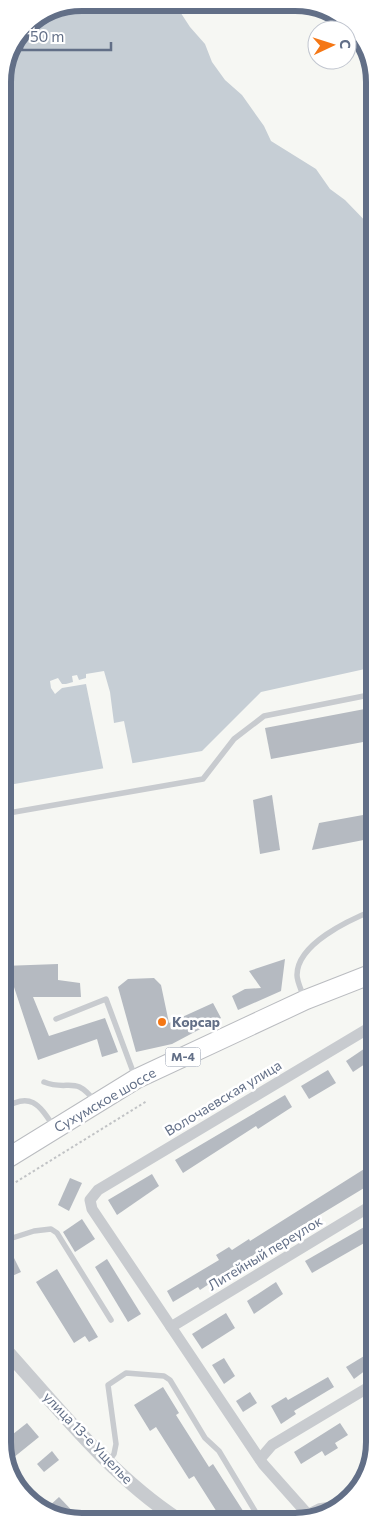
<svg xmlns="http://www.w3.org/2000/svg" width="377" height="1524" viewBox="0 0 377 1524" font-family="Commissioner,sans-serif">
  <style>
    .water { fill: #c6ced5 }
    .pier { fill: #f6f7f3 }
    .building { fill: #b5bac1 }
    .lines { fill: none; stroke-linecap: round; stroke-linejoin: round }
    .trunk-casing { stroke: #babcc0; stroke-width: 21 }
    .path { stroke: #c1c3c5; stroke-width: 2; stroke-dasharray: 2.5 2.5; stroke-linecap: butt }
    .service { stroke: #c8cbcf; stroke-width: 5.5 }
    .minor { stroke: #c8cbcf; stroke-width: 11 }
    .tertiary { stroke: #c8cbcf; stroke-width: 14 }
    .trunk { stroke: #fff; stroke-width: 19 }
    .poi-dot { fill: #f57715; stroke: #fff; stroke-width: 2 }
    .labels { text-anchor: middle; stroke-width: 5; stroke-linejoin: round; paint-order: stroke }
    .shield { fill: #fff; stroke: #919aab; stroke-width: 1 }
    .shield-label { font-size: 12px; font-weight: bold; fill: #626f87 }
    .poi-label { font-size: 14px; font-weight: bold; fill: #626f87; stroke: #fff; text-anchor: start }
    .street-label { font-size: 14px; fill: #626f87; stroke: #fff }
    .rim { fill: none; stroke: #626f87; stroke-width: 6 }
  </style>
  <rect width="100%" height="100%" fill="#f6f7f3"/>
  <path class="water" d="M82 3 175 4 190 27 205 44 212 62 225 80 242 95 264 126 271 141 316 169 330 189 345 200 374 230V667L261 692 202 751 3 786V77L26 26Z"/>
  <path class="pier" d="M104 671 110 692 114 723 124 721 133 766 104 772 86 684 62 688 55 694 51 688 50 681 58 678 62 684H66L73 682 72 676 77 675 79 680 86 678V674Z"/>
  <g class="building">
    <path d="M370 708 374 740 271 759 265 728Z"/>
    <path d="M272 795 280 850 260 854 253 800Z"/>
    <path d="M374 813V838L312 850 319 823Z"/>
    <path d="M285 959 281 991 238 1010 232 996 245 989 261 988 249 971Z"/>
    <path d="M58 964V980L80 983 81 997H33L49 1036 105 1018 118 1052 102 1057 97 1039 38 1060 13 984 3 985V966Z"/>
    <path d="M154 978 161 985 169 1023 213 1003 221 1018 172 1044 136 1052 118 987 128 979Z"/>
    <path d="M374 1042V1058L353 1072 346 1061Z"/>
    <path d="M328 1070 336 1083 309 1099 301 1086Z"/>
    <path d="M285 1095 292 1107 258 1129 256 1126 183 1173 175 1160Z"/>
    <path d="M369 1166 374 1174V1182L214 1279 215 1280 200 1290 198 1287 173 1302 167 1291 219 1260 216 1255 229 1247 232 1250 249 1239 250 1241Z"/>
    <path d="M152 1174 159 1186 117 1215 108 1200Z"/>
    <path d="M70 1178 82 1183 69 1211 58 1205Z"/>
    <path d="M82 1219 95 1239 75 1252 63 1232Z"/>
    <path d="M366 1226 373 1238 312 1273 305 1261Z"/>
    <path d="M12 1254 21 1272 3 1280V1258Z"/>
    <path d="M107 1259 141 1314 128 1322 95 1267Z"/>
    <path d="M57 1269 98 1337 89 1342 85 1336 74 1343 36 1282Z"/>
    <path d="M276 1282 283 1294 254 1314 247 1301Z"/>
    <path d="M226 1313 235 1328 202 1349 192 1334Z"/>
    <path d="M374 1350V1364L354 1379 346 1367Z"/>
    <path d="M224 1358 235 1376 224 1384 212 1365Z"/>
    <path d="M328 1377 334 1387 294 1411 296 1414 281 1424 271 1406 286 1397 288 1400Z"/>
    <path d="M163 1387 179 1413 176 1415 209 1467 213 1464 247 1517 241 1521 222 1520 194 1476 189 1479 156 1427 150 1431 134 1405Z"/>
    <path d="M250 1392 257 1403 243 1412 236 1401Z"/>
    <path d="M27 1423 39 1437 8 1462 3 1453V1442Z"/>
    <path d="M340 1423 348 1435 335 1443 338 1448 325 1456 322 1451 301 1464 294 1452Z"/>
    <path d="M52 1451 59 1460 44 1472 37 1464Z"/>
    <path d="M59 1497 81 1520H66L46 1509Z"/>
  </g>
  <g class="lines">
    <defs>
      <path id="trunk" d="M3 1161 136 1079 305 1000 374 973"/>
    </defs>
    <use href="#trunk" class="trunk-casing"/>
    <path class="path" d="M3 1190 147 1101"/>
    <g class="service">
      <path d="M3 814 203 779 234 739 264 716 374 694"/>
      <path d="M304 998C302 991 297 982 297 975 297 944 349 920 374 910"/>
      <path d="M56 1019 106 999 135 1077"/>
      <path d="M44 1082C69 1092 75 1074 95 1102"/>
      <path d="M3 1109C30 1091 39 1104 54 1127"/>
      <path d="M3 1241 34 1231 51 1229 57 1233 111 1320"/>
      <path d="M109 1461 114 1454 116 1444 108 1385 126 1373 164 1376 170 1380 205 1438 219 1451 258 1516V1521"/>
      <path d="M307 1512 319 1506 340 1503"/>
    </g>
    <g class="minor">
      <path d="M171 1327 374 1204"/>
      <path d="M260 1459 272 1445 374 1384"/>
      <path d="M311 1518 263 1464 92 1209 90 1200 98 1190 374 1025"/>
    </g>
    <path class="tertiary" d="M3 1347C58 1408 111 1476 179 1520"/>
    <use href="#trunk" class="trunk"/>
  </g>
  <circle class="poi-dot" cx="162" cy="1022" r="5"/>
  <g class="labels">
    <rect class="shield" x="165.5" y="1047.5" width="35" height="19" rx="4"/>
    <g class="shield-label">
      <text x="183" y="1061">М-4</text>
    </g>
    <g class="poi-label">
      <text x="172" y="1027">Корсар</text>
    </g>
    <g class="street-label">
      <text transform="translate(223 1098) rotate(-31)" y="5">Волочаевская улица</text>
      <text transform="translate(105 1100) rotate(-30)" y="5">Сухумское шоссе</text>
      <text transform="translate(265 1253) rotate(-31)" y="5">Литейный переулок</text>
      <text transform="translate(88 1438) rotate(46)" y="5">улица 13-е Ущелье</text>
    </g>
  </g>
  <path d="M0 0H377V1524H0ZM82 11H295A71 71 0 0 1 366 82V1442A71 71 0 0 1 295 1513H82A71 71 0 0 1 11 1442V82A71 71 0 0 1 82 11Z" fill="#fff" fill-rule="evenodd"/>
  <path class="rim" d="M82 11H295A71 71 0 0 1 366 82V1442A71 71 0 0 1 295 1513H82A71 71 0 0 1 11 1442V82A71 71 0 0 1 82 11Z"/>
  <g transform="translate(332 45) rotate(86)"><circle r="24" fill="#ffffff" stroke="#c0c5cf"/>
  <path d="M0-4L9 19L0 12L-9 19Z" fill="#f57715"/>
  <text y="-8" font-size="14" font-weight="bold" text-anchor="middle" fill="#626f87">С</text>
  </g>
  <path d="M22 42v8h89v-8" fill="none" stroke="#626f87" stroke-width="2.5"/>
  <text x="30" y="42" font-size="15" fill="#626f87" stroke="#ffffff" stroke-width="4" paint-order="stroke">50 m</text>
</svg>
